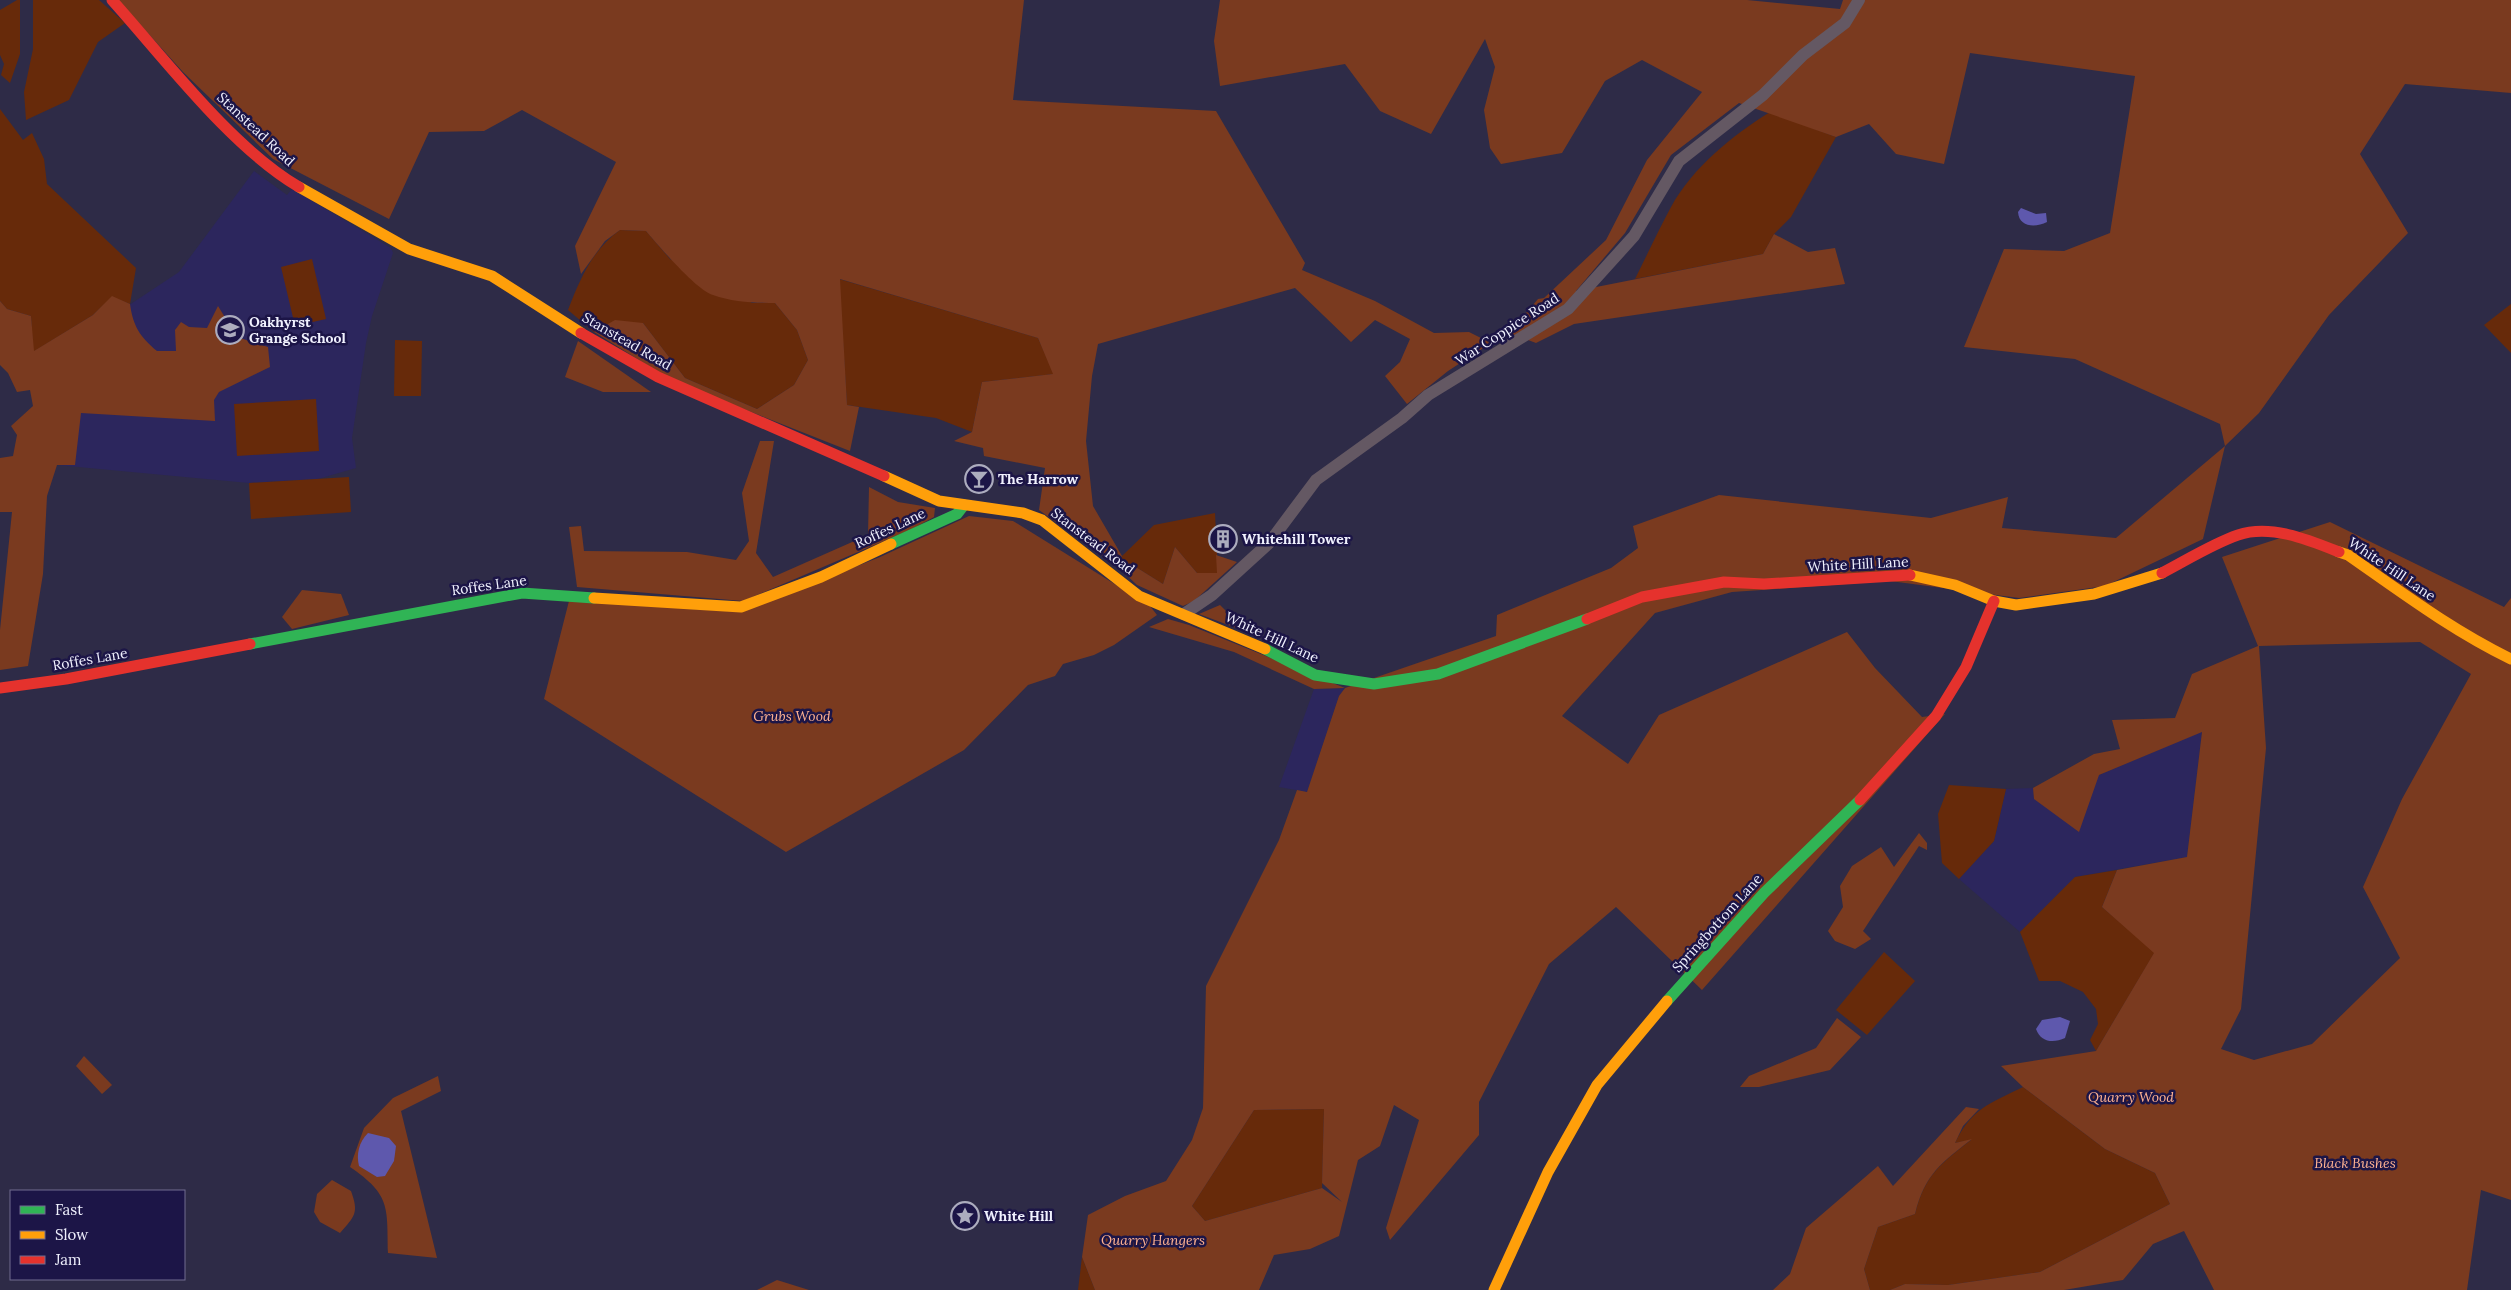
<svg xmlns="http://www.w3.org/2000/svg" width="2511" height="1290" viewBox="0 0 2511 1290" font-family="Lora,serif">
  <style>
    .built { fill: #2c265d }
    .green { fill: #672a0a }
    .forest { fill: #7a3a1f; fill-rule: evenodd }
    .water { fill: #5e58ad }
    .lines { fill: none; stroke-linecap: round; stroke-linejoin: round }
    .street { stroke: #645863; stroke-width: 12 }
    .fast { stroke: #30b455; stroke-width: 11 }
    .slow { stroke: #ff9f0a; stroke-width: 11 }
    .jam { stroke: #e5322d; stroke-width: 11 }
    .labels { text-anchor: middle; stroke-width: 5; stroke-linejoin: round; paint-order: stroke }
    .street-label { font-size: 14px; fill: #f0f1fe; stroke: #1c1547 }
    .poi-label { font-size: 14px; font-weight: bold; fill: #f0f1fe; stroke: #1c1547; text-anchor: start }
    .park-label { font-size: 14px; font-style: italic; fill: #ffb291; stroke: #1c1547 }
  </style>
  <rect width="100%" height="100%" fill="#2e2b47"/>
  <g class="built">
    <path d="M254 171 287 195 292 189 391 248 393 253 372 316 366 343 352 438 356 468 318 479 249 483 57 465 60 351 179 272Z"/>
    <path d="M1345 688 1339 696 1307 792 1279 787 1314 689Z"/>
    <path d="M2202 731 2187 857 2075 877 2020 932 1959 879 1994 841 2006 789 2033 788 2034 799 2099 775Z"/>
  </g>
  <g class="green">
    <path d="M17 0H20V54L10 83 1 75 4 64 0 55V10Z"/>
    <path d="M33 0H99L125 23 98 42 69 100 26 120 24 92 33 49Z"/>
    <path d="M0 109 23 140 32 133 44 159 47 184 136 268 130 304 112 297 93 315 33 352 31 316 7 309 0 301Z"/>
    <path d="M1770 112 1836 137 1791 217 1774 234 1763 254 1635 279C1647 255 1658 231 1671 207 1693 167 1732 136 1770 112Z"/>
    <path d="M620 230 646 231 670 259 752 303H775L797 330 808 360 794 385 757 409 685 378 643 323 594 332 568 310C580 279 592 250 620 230Z"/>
    <path d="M312 259 326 319 295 326 281 267Z"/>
    <path d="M839 279 1038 338 1054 374 982 382 972 432 936 418 847 405Z"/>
    <path d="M2511 304V353L2484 325Z"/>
    <path d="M395 340 422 341 421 396H394Z"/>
    <path d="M316 399 319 451 237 456 234 404Z"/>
    <path d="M349 477 351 512 251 519 249 483Z"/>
    <path d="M1215 513 1218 573H1197L1175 547 1163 584 1131 564 1119 567 1122 556 1154 525Z"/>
    <path d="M1949 785 2006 789 1994 841 1959 879 1942 863 1938 814Z"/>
    <path d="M2117 870 2102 907 2155 952 2096 1051 2090 1040 2098 1024 2096 1009 2083 992 2060 981H2039L2020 932 2075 877Z"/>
    <path d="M1884 952 1915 981 1867 1035 1836 1010Z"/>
    <path d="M2023 1087 2105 1149 2155 1173 2170 1204 2040 1272 1948 1285 1905 1284 1890 1290H1870L1864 1269 1878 1227 1915 1214C1925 1175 1940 1164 1971 1140L1955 1143C1972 1108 1989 1104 2023 1087Z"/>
    <path d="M1324 1109 1322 1188 1205 1221 1192 1206 1254 1110Z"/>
    <path d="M1082 1257 1095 1290H1078Z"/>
  </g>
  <g class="forest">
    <path d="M118 0H1024L1013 100 1216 111 1305 263 1302 270 1375 301 1434 333 1469 332 1491 343 1448 371 1407 404 1385 376 1400 362 1410 339 1375 320 1351 342 1295 288 1098 344 1092 376 1086 441 1093 506 1122 556 1119 567 1131 564 1163 584 1175 547 1197 573H1217L1216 555 1237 562 1194 601 1183 606 1137 585 1118 567 1039 510 1045 468 984 456 983 448 954 441 972 432 982 382 1053 374 1038 338 840 279 847 405 859 407 850 451 673 381 594 332 615 320 643 323 685 378 757 409 794 385 808 360 797 330 775 303C755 303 732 302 713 295 696 290 658 245 646 231L620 230 605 241 581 274 575 246 616 162 522 110 484 131 429 132 389 219 273 159 183 72Z"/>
    <path d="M1220 0H1747L1840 9 1843 0H2511V93L2405 84 2360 154 2408 233 2329 315 2259 413 2225 446 2203 539 2105 586 2019 598 1890 581 1732 592 1655 613 1562 716 1628 764 1659 715 1847 632 1875 668 1922 717 1945 714 1702 990 1616 907 1549 964 1479 1102V1135L1390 1240 1386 1228 1419 1120 1394 1105 1380 1146 1358 1160 1339 1236 1310 1249 1274 1255 1259 1290H1095L1082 1257 1088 1215 1125 1196 1166 1181 1192 1140 1203 1108 1206 986 1279 840 1297 790 1307 792 1339 696 1345 688 1314 689 1234 652 1149 627 1168 619 1189 625 1345 688 1496 636 1497 615 1611 568 1638 548 1633 526 1719 495 1931 518 2008 497 2002 528 2116 538 2225 446 2220 424 2075 359 1964 347 2004 249 2064 251 2110 233 2135 76 1970 53 1944 164 1896 154 1869 124 1836 137 1739 103 1671 155 1625 233 1576 291 1763 254 1774 234 1808 252 1835 248 1845 284 1574 324 1536 343 1509 333 1538 299 1544 298 1606 240 1647 160 1702 92 1642 60 1605 81 1562 153 1501 164 1490 148 1484 110 1495 67 1485 39 1431 134 1380 111 1345 64 1220 86 1214 41ZM1324 1109 1322 1183 1342 1202 1322 1188 1205 1221 1192 1206 1254 1110Z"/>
    <path d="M112 296 130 304C133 326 140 337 157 351H176L175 330 181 322 189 327 207 328 218 306 237 337 268 347 270 367 219 392 214 400 215 421 81 413 75 465H57L47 496 43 574 28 666 0 670V630L12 512H0V458L13 456 17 435 11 426 33 406 30 390 17 392 8 373 0 365V301L7 309 31 316 34 351 93 315Z"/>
    <path d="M578 341 651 392H603L565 377Z"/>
    <path d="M760 441H774L756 553 773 577 868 535 869 487 898 502 935 508 934 517 912 529 743 601 577 587 569 527 581 526 584 551 687 552 736 560 749 541 742 493Z"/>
    <path d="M969 516 1013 521 1150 606 1157 615 1114 645 1094 655 1063 664 1055 676 1028 685 964 750 786 852 544 699 569 601 741 612 880 557Z"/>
    <path d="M2330 522 2504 607 2511 598V1200L2481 1190 2467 1290H2214L2184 1231 2153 1244 2123 1280 2064 1290H1890L1905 1284 1948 1285 2040 1272 2170 1204 2155 1173 2105 1149 2023 1087 2001 1066 2096 1051 2154 953 2102 907 2117 870 2187 857 2202 732 2099 775 2079 832 2034 799 2033 788 2094 754 2120 749 2112 720 2175 718 2192 674 2258 646 2222 557ZM2420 642 2471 674 2402 799 2363 887 2400 958 2312 1044 2254 1060 2221 1049 2241 1009 2266 748 2259 646Z"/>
    <path d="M302 590 341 594 349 615 292 629 282 617Z"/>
    <path d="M1220 605 1247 632 1199 614Z"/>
    <path d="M1919 833 1927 843V850L1919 846 1863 931 1871 939 1855 949 1835 941 1828 931 1843 907 1840 886 1852 866 1881 847 1894 867Z"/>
    <path d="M1837 1018 1861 1037 1830 1070 1759 1087H1740L1749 1076 1816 1048Z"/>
    <path d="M84 1056 112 1085 102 1094 76 1066Z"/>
    <path d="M438 1076 441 1091 401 1111 437 1258 388 1253C387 1207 391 1195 350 1167L364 1128 393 1098Z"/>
    <path d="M1966 1107 1979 1109 1963 1126 1955 1143 1972 1139C1941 1163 1925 1174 1915 1214L1878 1227 1864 1269 1870 1290H1773L1790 1274 1806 1228 1878 1166 1893 1186Z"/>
    <path d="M332 1180 351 1191C359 1213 355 1216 340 1233L320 1222 314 1212 317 1194Z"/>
    <path d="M777 1280 809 1290H757Z"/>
  </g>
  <g class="water">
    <path d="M2021 208 2036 214 2046 213 2047 222C2035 228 2019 227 2018 212Z"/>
    <path d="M2060 1017 2070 1021 2065 1038C2054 1043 2041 1043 2036 1029L2042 1020Z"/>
    <path d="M368 1133 389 1138 396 1146 394 1161 385 1176 377 1177 359 1166C356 1154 359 1142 368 1133Z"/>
  </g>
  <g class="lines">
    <path class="street" d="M1184 614 1212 595 1269 543 1316 480 1402 418 1428 395 1568 309 1634 236 1679 161 1763 95 1803 55 1845 23 1859 0"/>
    <g class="fast">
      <path d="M891 544 957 514 964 505"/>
      <path d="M250 644 522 593 594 598"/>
      <path d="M1265 649 1315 675 1374 684 1438 674 1587 619"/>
      <path d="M1667 1001 1764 893 1860 800"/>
    </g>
    <g class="slow">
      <path d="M299 187 409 249 492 276 581 333"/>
      <path d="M884 476 939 501 1023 513 1042 520 1139 596 1265 649"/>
      <path d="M2339 552 2348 555C2401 592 2453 631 2511 659"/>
      <path d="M1910 575 1955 585 1994 601 2016 605 2094 594 2162 573"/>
      <path d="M594 598 741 607 821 577 891 544"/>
      <path d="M1494 1290 1548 1172 1597 1085 1667 1001"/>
    </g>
    <g class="jam">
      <path d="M112 0C165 59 231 147 299 187"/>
      <path d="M581 333 658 377 884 476"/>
      <path d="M2162 573C2187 560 2212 544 2238 535 2271 524 2309 540 2339 552"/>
      <path d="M1587 619 1642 597 1724 582 1764 584 1910 575"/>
      <path d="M0 688 66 679 250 644"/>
      <path d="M1860 800 1936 716 1966 667 1994 601"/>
    </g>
  </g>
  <defs>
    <symbol id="school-ring" viewBox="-11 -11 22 22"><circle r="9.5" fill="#1c1547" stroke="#acacbe" stroke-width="1.5"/><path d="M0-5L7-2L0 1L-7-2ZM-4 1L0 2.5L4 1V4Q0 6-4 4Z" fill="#acacbe"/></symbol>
    <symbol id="bar-ring" viewBox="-11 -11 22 22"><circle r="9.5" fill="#1c1547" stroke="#acacbe" stroke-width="1.5"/><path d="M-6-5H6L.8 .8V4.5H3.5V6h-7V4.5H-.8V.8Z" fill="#acacbe"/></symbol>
    <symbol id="building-ring" viewBox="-11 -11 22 22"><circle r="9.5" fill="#1c1547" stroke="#acacbe" stroke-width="1.5"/><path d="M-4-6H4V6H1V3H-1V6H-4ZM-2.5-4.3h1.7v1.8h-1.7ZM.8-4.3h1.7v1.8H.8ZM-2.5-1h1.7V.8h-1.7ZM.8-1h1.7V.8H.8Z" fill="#acacbe"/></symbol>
    <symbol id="sight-ring" viewBox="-11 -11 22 22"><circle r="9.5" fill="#1c1547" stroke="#acacbe" stroke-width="1.5"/><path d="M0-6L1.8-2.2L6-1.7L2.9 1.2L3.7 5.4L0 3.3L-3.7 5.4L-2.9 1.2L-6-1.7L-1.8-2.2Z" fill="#acacbe"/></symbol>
  </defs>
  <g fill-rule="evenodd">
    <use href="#school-ring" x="214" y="314" width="32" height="32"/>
    <use href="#bar-ring" x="963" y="463" width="32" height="32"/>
    <use href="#building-ring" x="1207" y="523" width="32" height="32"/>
    <use href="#sight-ring" x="949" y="1200" width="32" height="32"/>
  </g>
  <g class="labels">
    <g class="street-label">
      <text transform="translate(256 129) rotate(43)" y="5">Stanstead Road</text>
      <text transform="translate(1507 329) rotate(-33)" y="5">War Coppice Road</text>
      <text transform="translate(627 341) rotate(30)" y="5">Stanstead Road</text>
      <text transform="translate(890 528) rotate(-25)" y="5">Roffes Lane</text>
      <text transform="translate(1093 541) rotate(37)" y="5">Stanstead Road</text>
      <text transform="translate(1858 564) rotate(-3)" y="5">White Hill Lane</text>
      <text transform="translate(2392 569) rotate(34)" y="5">White Hill Lane</text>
      <text transform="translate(489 585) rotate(-8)" y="5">Roffes Lane</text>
      <text transform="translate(1272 637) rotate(25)" y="5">White Hill Lane</text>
      <text transform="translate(90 659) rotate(-10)" y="5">Roffes Lane</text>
      <text transform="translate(1717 923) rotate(-48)" y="5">Springbottom Lane</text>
    </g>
    <g class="poi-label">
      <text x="249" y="327">Oakhyrst<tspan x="249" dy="16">Grange School</tspan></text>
      <text x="998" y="484">The Harrow</text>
      <text x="1242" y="544">Whitehill Tower</text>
      <text x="984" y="1221">White Hill</text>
    </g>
    <g class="park-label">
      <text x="792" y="721">Grubs Wood</text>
      <text x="2131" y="1102">Quarry Wood</text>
      <text x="2355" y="1168">Black Bushes</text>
      <text x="1153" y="1245">Quarry Hangers</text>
    </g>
  </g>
  <rect x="10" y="1190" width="175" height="90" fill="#1c1547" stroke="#716d90"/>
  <rect x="20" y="1206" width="25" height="8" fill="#30b455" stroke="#716d90"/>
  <text x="55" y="1215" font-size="15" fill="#f0f1fe">Fast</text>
  <rect x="20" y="1231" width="25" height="8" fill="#ff9f0a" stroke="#716d90"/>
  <text x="55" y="1240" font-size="15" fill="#f0f1fe">Slow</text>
  <rect x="20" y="1256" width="25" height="8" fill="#e5322d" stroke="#716d90"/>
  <text x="55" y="1265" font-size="15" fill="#f0f1fe">Jam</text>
</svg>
